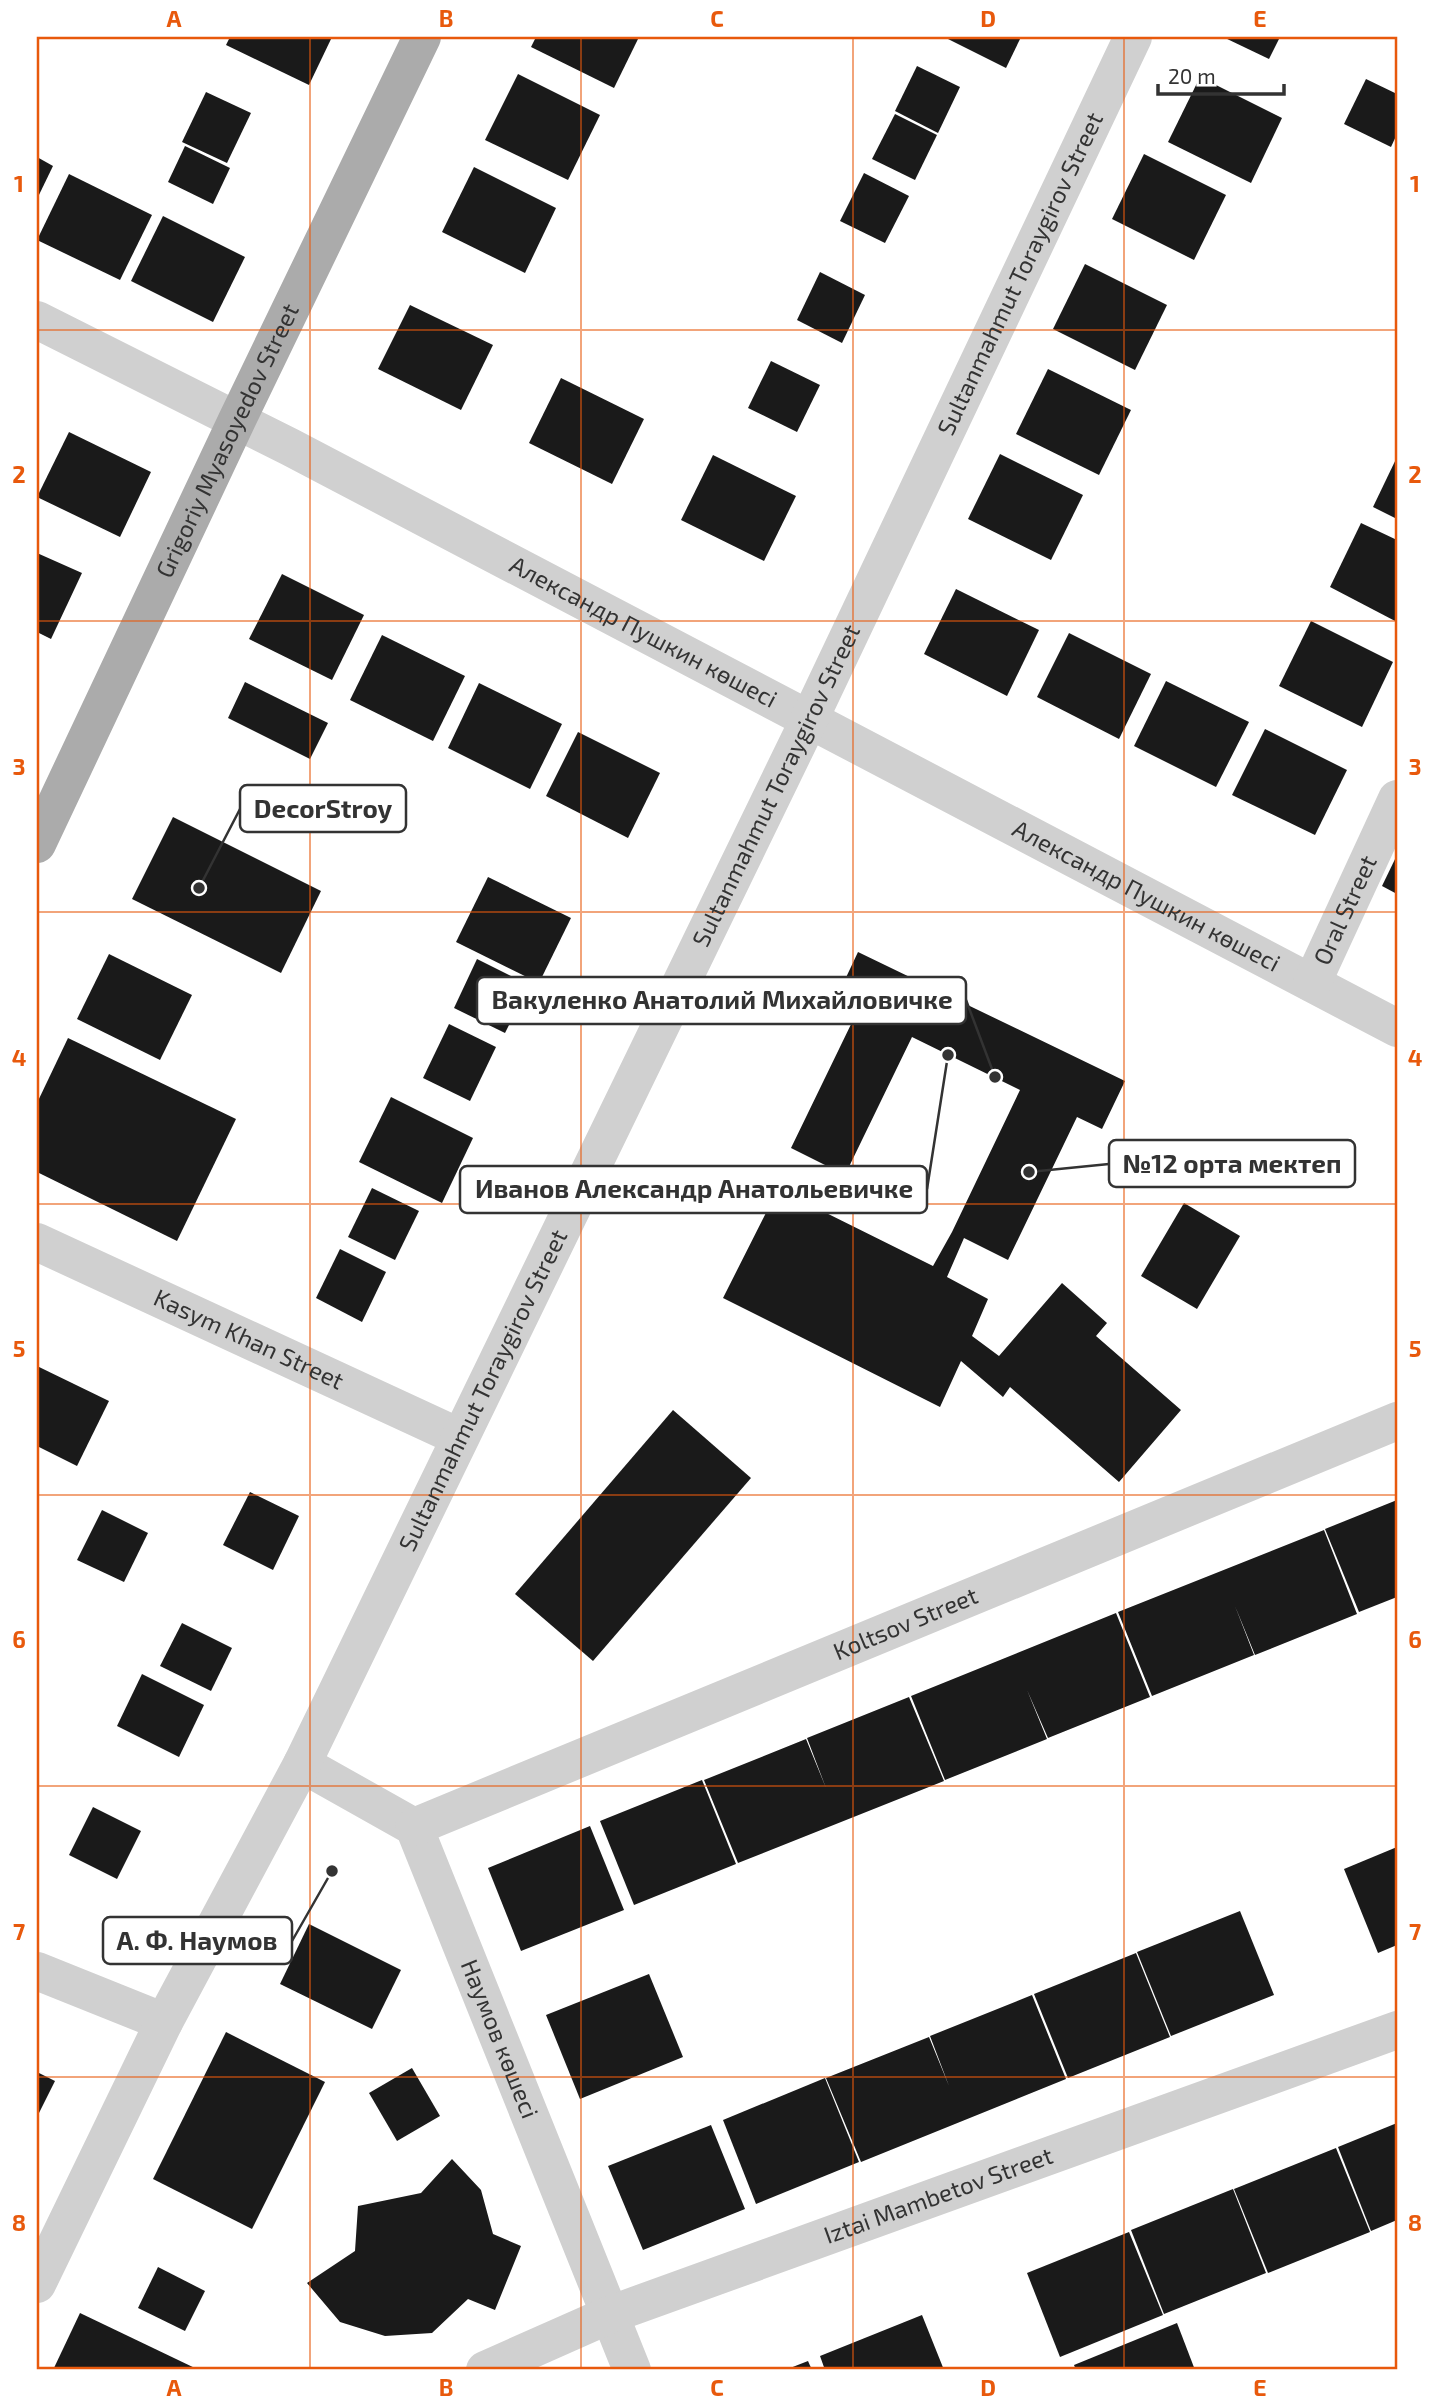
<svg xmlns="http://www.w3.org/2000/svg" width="1434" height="2407" viewBox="0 0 1434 2407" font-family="'Exo 2',sans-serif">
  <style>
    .building { fill: #1a1a1a }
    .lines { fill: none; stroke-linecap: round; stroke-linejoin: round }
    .minor { stroke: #d0d0d0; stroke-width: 38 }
    .major { stroke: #ababab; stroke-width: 38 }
    .grid { fill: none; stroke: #e8590c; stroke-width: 2; stroke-opacity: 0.55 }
    .labels { text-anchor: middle; stroke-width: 7; stroke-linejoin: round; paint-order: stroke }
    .street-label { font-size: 24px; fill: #333; stroke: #fff }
    .leader { fill: none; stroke: #333; stroke-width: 2.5 }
    .callout-dot { fill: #333; stroke: #fff; stroke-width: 2.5 }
    .callout { fill: #fff; stroke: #333; stroke-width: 2.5 }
    .callout-label { font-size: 26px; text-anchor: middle; font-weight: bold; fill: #333 }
    .neatline { fill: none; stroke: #e8590c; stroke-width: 2.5 }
    .grid-label { font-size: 23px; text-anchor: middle; font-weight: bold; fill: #e8590c }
  </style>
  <rect width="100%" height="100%" fill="#fff"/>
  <g class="building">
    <path d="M230 37H332L309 85 226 45Z"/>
    <path d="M536 37H639L614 88 531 47Z"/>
    <path d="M944 37H1021L1006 68Z"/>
    <path d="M1223 37H1280L1269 59Z"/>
    <path d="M917 66 960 87 938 133 895 111Z"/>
    <path d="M518 74 600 115 568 180 485 140Z"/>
    <path d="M1200 77 1282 118 1251 183 1168 142Z"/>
    <path d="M1366 79 1397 94V134L1391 147 1344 124Z"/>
    <path d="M206 92 251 113 227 163 182 142Z"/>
    <path d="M895 114 937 135 915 180 872 159Z"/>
    <path d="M185 146 230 168 213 204 168 182Z"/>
    <path d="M1144 154 1226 195 1194 260 1112 219Z"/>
    <path d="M37 157 53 166 37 199Z"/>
    <path d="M474 167 556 208 525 273 442 232Z"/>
    <path d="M864 173 909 196 885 243 840 221Z"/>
    <path d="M69 174 152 215 120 280 37 240Z"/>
    <path d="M163 216 245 257 213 322 131 281Z"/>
    <path d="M1085 264 1167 305 1135 370 1053 329Z"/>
    <path d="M820 272 865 295 842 343 797 320Z"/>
    <path d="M410 305 493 345 461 410 378 369Z"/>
    <path d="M771 361 820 385 797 432 748 408Z"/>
    <path d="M1048 369 1131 410 1099 475 1016 434Z"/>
    <path d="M561 378 644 419 612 484 529 443Z"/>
    <path d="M69 432 151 472 120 537 37 497Z"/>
    <path d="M1000 454 1083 495 1051 560 968 519Z"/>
    <path d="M713 455 796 496 764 561 681 520Z"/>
    <path d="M1397 457V519L1373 507Z"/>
    <path d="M1361 523 1397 540V622L1330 587Z"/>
    <path d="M37 553 82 573 51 639 37 632Z"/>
    <path d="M282 574 364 615 332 680 249 639Z"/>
    <path d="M956 589 1039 630 1007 696 924 654Z"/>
    <path d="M1311 621 1393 662 1362 727 1279 686Z"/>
    <path d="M1069 633 1151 674 1119 739 1037 697Z"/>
    <path d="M382 635 465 676 433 741 350 700Z"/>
    <path d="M1166 681 1249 722 1216 787 1134 746Z"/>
    <path d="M245 682 328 723 310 759 228 718Z"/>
    <path d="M479 683 562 724 530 789 448 748Z"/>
    <path d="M1265 729 1347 770 1315 835 1232 795Z"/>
    <path d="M578 732 660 773 628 838 546 796Z"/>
    <path d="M173 817 321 891 281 973 132 899Z"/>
    <path d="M1397 855V894L1382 886Z"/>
    <path d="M488 877 571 918 539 983 456 942Z"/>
    <path d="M858 952 1125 1081 1102 1129 1077 1117 1008 1260 964 1238 947 1277 988 1299 972 1336 999 1356 1062 1283 1107 1323 1096 1336 1181 1410 1119 1482 1010 1387 1003 1397 961 1361 940 1407 723 1298 778 1189 933 1266 952 1232 1020 1090 912 1037 845 1175 791 1148 856 1014 834 1003Z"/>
    <path d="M109 954 192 995 160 1060 77 1019Z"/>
    <path d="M477 959 529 985 505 1033 454 1008Z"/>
    <path d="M449 1024 496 1047 470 1101 423 1078Z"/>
    <path d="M68 1038 236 1119 177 1241 37 1172V1103Z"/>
    <path d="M391 1097 473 1138 442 1203 359 1162Z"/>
    <path d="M372 1188 419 1211 395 1260 348 1237Z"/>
    <path d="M1184 1203 1240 1236 1197 1309 1141 1276Z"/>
    <path d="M340 1249 386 1272 362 1322 316 1298Z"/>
    <path d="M37 1366 109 1401 77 1466 37 1446Z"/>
    <path d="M673 1410 751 1478 593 1661 515 1594Z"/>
    <path d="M250 1492 299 1516 273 1570 223 1545Z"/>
    <path d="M1397 1500V1597L1359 1612 1325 1529Z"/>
    <path d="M102 1510 148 1533 124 1582 77 1560Z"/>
    <path d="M1324 1530 1357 1614 1255 1655 1235 1606 1254 1655 1152 1696 1118 1612Z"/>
    <path d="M1116 1613 1150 1697 1048 1738 1027 1690 1047 1739 945 1780 911 1696Z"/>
    <path d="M182 1623 232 1648 211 1691 160 1666Z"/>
    <path d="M142 1674 204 1705 179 1757 117 1726Z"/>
    <path d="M909 1697 944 1781 738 1863 704 1780 806 1739 826 1788 807 1738Z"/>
    <path d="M702 1780 736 1864 634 1905 600 1821Z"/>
    <path d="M93 1807 141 1831 117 1879 69 1855Z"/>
    <path d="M590 1826 624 1910 521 1951 488 1868Z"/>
    <path d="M1397 1847V1945L1378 1953 1344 1869Z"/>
    <path d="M1240 1911 1274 1995 1171 2036 1137 1952Z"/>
    <path d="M309 1924 401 1970 372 2029 280 1984Z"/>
    <path d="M1136 1953 1170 2037 1068 2078 1034 1994Z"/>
    <path d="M649 1974 683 2057 580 2099 546 2015Z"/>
    <path d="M1032 1995 1066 2079 861 2162 826 2078 929 2037 949 2086 930 2036Z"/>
    <path d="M226 2032 325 2082 252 2229 153 2179Z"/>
    <path d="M412 2068 440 2116 397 2141 369 2093Z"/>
    <path d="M37 2072 55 2081 37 2117Z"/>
    <path d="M825 2078 859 2162 756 2204 723 2120Z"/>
    <path d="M1397 2123V2220L1371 2231 1338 2147Z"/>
    <path d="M711 2125 745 2209 643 2250 608 2166Z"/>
    <path d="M1336 2148 1370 2232 1268 2273 1234 2189Z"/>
    <path d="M452 2159 481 2190 493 2234 521 2246 495 2310 468 2299 432 2333 385 2336 340 2322 307 2283 355 2251 358 2206 421 2193Z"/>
    <path d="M1233 2189 1266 2273 1164 2314 1131 2230Z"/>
    <path d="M1129 2232 1163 2315 1060 2357 1027 2273Z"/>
    <path d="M158 2267 205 2291 185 2331 138 2308Z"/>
    <path d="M80 2313 199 2370H53Z"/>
    <path d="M922 2315 944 2370H825L820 2356Z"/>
    <path d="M1177 2323 1195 2370H1076L1074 2365Z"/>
    <path d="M808 2361 812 2370H785Z"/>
  </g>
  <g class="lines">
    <g class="minor">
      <path id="s1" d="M37 320 290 447 1397 1028"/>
      <path id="s2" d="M1312 983 1397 799"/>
      <path id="s3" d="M37 1242 459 1437"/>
      <path id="s4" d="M302 1764 414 1827 632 2370"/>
      <path id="s5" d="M414 1827 1397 1421"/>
      <path d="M37 1971 164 2022"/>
      <path id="s6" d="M37 2284 164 2022 302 1764 809 720 1133 37"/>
      <path id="s7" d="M485 2370 609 2315 1397 2030"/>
    </g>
    <path class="major" id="s8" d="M37 844 237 420 422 37"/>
  </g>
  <path class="grid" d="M310 37V2370M581 37V2370M853 37V2370M1124 37V2370M37 330H1397M37 621H1397M37 912H1397M37 1204H1397M37 1495H1397M37 1786H1397M37 2077H1397"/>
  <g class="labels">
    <g class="street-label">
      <text dy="8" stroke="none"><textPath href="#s6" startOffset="2238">Sultanmahmut Toraygirov Street</textPath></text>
      <text dy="8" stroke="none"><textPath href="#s8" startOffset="446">Grigoriy Myasoyedov Street</textPath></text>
      <text dy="8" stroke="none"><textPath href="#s1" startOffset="682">Александр Пушкин көшесі</textPath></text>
      <text dy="8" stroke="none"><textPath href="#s6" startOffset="1671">Sultanmahmut Toraygirov Street</textPath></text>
      <text dy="8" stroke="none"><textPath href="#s1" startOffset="1250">Александр Пушкин көшесі</textPath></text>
      <text dy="8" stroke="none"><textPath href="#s2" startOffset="80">Oral Street</textPath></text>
      <text dy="8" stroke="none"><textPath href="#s3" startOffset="233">Kasym Khan Street</textPath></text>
      <text dy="8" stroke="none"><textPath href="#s6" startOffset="999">Sultanmahmut Toraygirov Street</textPath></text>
      <text dy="8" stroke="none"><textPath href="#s5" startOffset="532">Koltsov Street</textPath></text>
      <text dy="8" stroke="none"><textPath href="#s4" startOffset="357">Наумов көшесі</textPath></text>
      <text dy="8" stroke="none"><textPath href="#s7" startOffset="486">Iztai Mambetov Street</textPath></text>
    </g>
  </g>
  <path class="leader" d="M199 888L240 809M995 1077L966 1000M1029 1172L1109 1164M948 1055L927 1189M332 1871L292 1941"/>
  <g class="callout-dot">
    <circle cx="199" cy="888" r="7"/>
    <circle cx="995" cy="1077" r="7"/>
    <circle cx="1029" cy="1172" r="7"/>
    <circle cx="948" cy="1055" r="7"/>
    <circle cx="332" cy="1871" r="7"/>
  </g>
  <g class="callout">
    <rect x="240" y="785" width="166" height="47" rx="7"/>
    <rect x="477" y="977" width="489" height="47" rx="7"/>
    <rect x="1109" y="1140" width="246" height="47" rx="7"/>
    <rect x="460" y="1166" width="467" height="47" rx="7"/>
    <rect x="103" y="1917" width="189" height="47" rx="7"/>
  </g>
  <g class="callout-label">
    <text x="323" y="818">DecorStroy</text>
    <text x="722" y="1009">Вакуленко Анатолий Михайловичке</text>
    <text x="1232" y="1173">№12 орта мектеп</text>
    <text x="694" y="1198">Иванов Александр Анатольевичке</text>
    <text x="197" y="1950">А. Ф. Наумов</text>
  </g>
  <rect width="1434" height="2407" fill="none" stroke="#ffffff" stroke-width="77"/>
  <path d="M1158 84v10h126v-10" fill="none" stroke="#333333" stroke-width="3.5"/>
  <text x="1168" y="84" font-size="21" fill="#333333" stroke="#ffffff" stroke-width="5" paint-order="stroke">20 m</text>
  <rect x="38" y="38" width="1358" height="2330" class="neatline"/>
  <g class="grid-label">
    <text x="174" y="27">A</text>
    <text x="446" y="27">B</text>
    <text x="717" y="27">C</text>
    <text x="988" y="27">D</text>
    <text x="1260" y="27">E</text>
    <text x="19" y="192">1</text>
    <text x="1415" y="192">1</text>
    <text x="19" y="483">2</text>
    <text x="1415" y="483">2</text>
    <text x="19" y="775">3</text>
    <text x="1415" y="775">3</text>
    <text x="19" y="1066">4</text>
    <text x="1415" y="1066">4</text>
    <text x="19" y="1357">5</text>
    <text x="1415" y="1357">5</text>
    <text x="19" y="1648">6</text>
    <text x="1415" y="1648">6</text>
    <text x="19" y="1940">7</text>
    <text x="1415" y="1940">7</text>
    <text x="19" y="2231">8</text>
    <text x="1415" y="2231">8</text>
    <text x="174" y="2396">A</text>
    <text x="446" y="2396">B</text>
    <text x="717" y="2396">C</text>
    <text x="988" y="2396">D</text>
    <text x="1260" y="2396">E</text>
  </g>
</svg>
